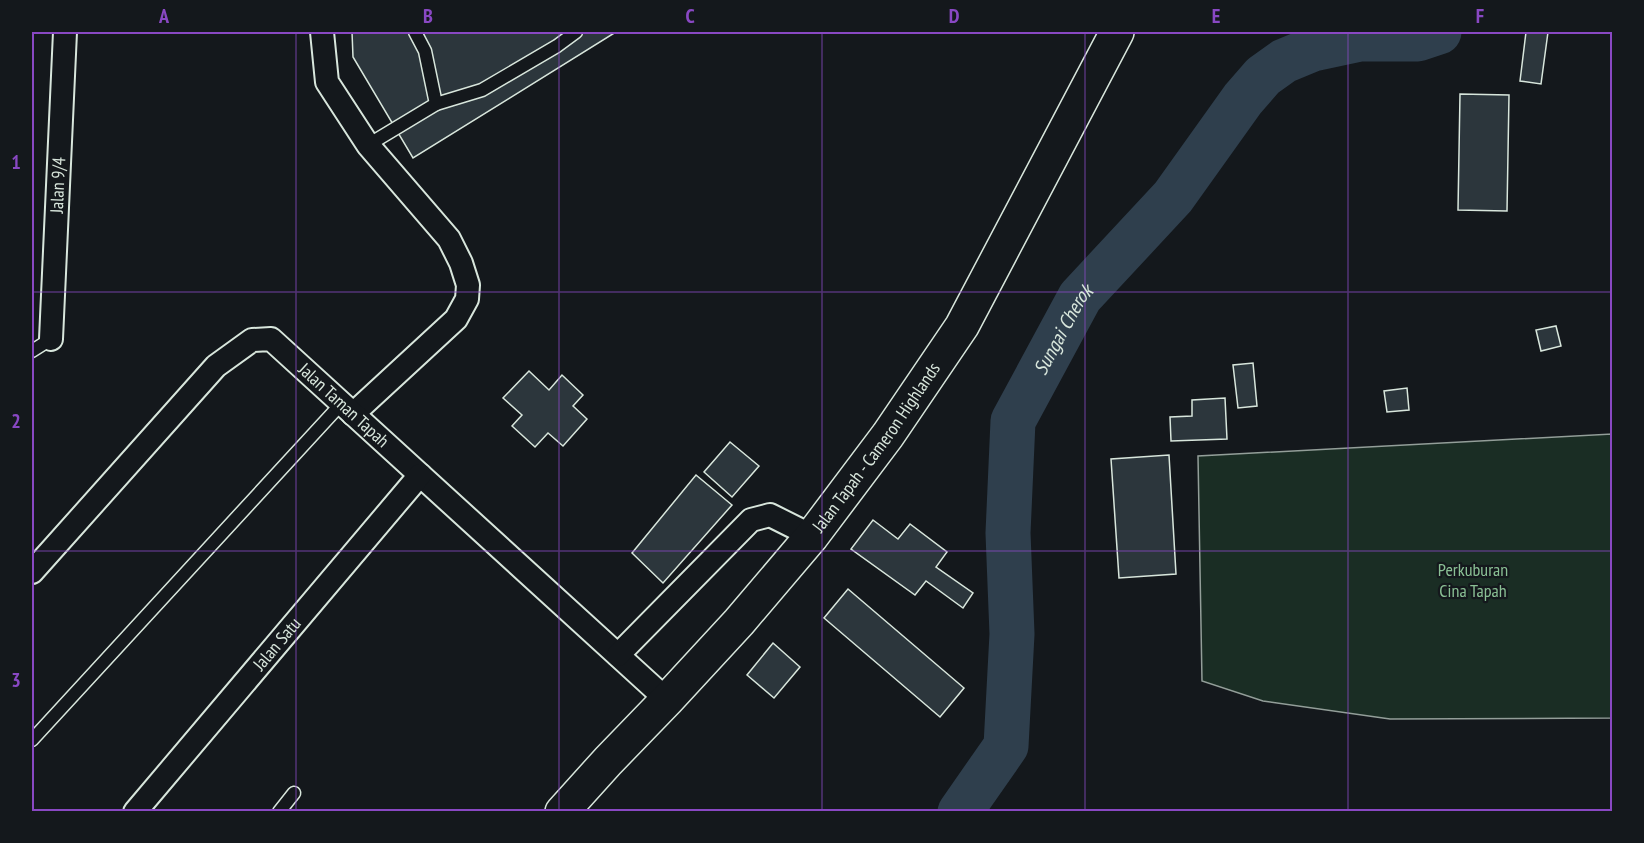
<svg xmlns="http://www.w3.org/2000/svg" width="1644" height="843" viewBox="0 0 1644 843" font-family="'PT Sans Narrow',sans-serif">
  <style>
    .green { fill: #1a2d24; stroke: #939e99; stroke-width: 1.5 }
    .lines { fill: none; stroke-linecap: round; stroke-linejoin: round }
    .river { stroke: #2f3f4d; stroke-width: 45 }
    .building { fill: #2c363c; stroke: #d8e6dc; stroke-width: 1.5 }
    .lane-casing { stroke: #d8e6dc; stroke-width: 15 }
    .street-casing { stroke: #d8e6dc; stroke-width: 26 }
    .primary-casing { stroke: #d8e6dc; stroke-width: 36 }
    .lane { stroke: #14181c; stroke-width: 12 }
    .street { stroke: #14181c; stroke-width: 22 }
    .primary { stroke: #14181c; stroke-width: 33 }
    .grid { fill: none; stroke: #8948c3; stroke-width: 1.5; stroke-opacity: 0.55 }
    .labels { text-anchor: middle; stroke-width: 4.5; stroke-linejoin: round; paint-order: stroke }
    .street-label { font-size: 18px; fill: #d8e6dc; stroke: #14181c }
    .park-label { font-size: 18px; fill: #8ac095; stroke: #14181c }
    .water-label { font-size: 20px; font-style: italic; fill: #d8e6dc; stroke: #14181c }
    .neatline { fill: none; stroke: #8948c3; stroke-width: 2 }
    .grid-label { font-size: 20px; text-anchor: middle; font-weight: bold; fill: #8948c3 }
  </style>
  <rect width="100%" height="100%" fill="#14181c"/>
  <path class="green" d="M1612 434V718L1390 719 1263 701 1202 681 1198 456Z"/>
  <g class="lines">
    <path class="river" id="s1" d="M960 812 1006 746 1012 634 1008 533 1013 421 1080 297 1173 197 1243 99 1263 76 1284 61 1313 49 1360 39H1418L1439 32"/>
  </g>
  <g class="building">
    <path d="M352 32H616L413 158 353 57Z"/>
    <path d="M1526 32H1548L1541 84 1520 81Z"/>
    <path d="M1460 94 1509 95 1507 211 1458 210Z"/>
    <path d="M1556 326 1561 346 1541 351 1536 330Z"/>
    <path d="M1253 363 1257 406 1238 408 1233 365Z"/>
    <path d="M529 371 549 390 562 375 583 395 573 406 587 419 563 446 548 433 535 447 512 426 522 415 503 398Z"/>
    <path d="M1407 388 1409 410 1387 412 1384 391Z"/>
    <path d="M1225 398 1227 439 1171 441 1170 417 1192 416V400Z"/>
    <path d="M730 442 759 466 732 497 704 472Z"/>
    <path d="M1169 455 1176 574 1119 578 1111 459Z"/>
    <path d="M696 475 732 505 663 583 632 553Z"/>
    <path d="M873 520 898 539 910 524 947 552 936 567 973 593 963 608 926 581 915 595 851 549Z"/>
    <path d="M848 589 964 688 940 717 824 618Z"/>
    <path d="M773 643 800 667 774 698 747 675Z"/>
  </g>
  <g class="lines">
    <defs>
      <g id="lane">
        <path d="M436 104 482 90 557 46 576 32"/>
        <path d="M368 145 436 104 425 51 415 32"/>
        <path d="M32 351 51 339"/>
        <path d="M32 740 342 403"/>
        <path d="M279 812 294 793"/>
      </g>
      <g id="street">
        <path d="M322 32 327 82 368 145 449 239 461 263 468 285 467 299 456 319 353 414"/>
        <path id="s2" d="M51 339 65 32"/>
        <path id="s3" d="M32 572 216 366 252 340 271 339 667 700"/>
        <path d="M618 655 751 520 770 515 812 536"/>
        <path id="s4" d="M135 812 420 475"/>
      </g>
      <g id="primary">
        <path id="s5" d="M562 812 608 761 667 700 739 622 812 536 888 435 962 326 1117 32"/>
      </g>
    </defs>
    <use href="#lane" class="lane-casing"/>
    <use href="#street" class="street-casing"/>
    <use href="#primary" class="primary-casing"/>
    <use href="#lane" class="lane"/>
    <use href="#street" class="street"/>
    <use href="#primary" class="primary"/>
  </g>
  <path class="grid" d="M296 32V812M559 32V812M822 32V812M1085 32V812M1348 32V812M32 292H1612M32 551H1612"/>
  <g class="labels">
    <g class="street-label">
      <text dy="6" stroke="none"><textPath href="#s2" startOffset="154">Jalan 9/4</textPath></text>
      <text dy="6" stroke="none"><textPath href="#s3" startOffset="438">Jalan Taman Tapah</textPath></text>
      <text dy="6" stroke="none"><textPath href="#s5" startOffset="482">Jalan Tapah - Cameron Highlands</textPath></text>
      <text dy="6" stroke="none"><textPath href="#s4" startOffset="220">Jalan Satu</textPath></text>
    </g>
    <g class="park-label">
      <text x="1473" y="576">Perkuburan<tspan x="1473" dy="21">Cina Tapah</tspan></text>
    </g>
    <g class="water-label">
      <text dy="7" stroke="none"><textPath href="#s1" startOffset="510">Sungai Cherok</textPath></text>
    </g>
  </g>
  <rect width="1644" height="843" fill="none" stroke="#14181c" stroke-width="66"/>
  <rect x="33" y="33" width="1578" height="777" class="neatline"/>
  <g class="grid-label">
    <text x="164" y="23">A</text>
    <text x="428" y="23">B</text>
    <text x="690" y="23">C</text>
    <text x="954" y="23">D</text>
    <text x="1216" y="23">E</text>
    <text x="1480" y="23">F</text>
    <text x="16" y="169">1</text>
    <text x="16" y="428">2</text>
    <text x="16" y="687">3</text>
  </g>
</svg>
